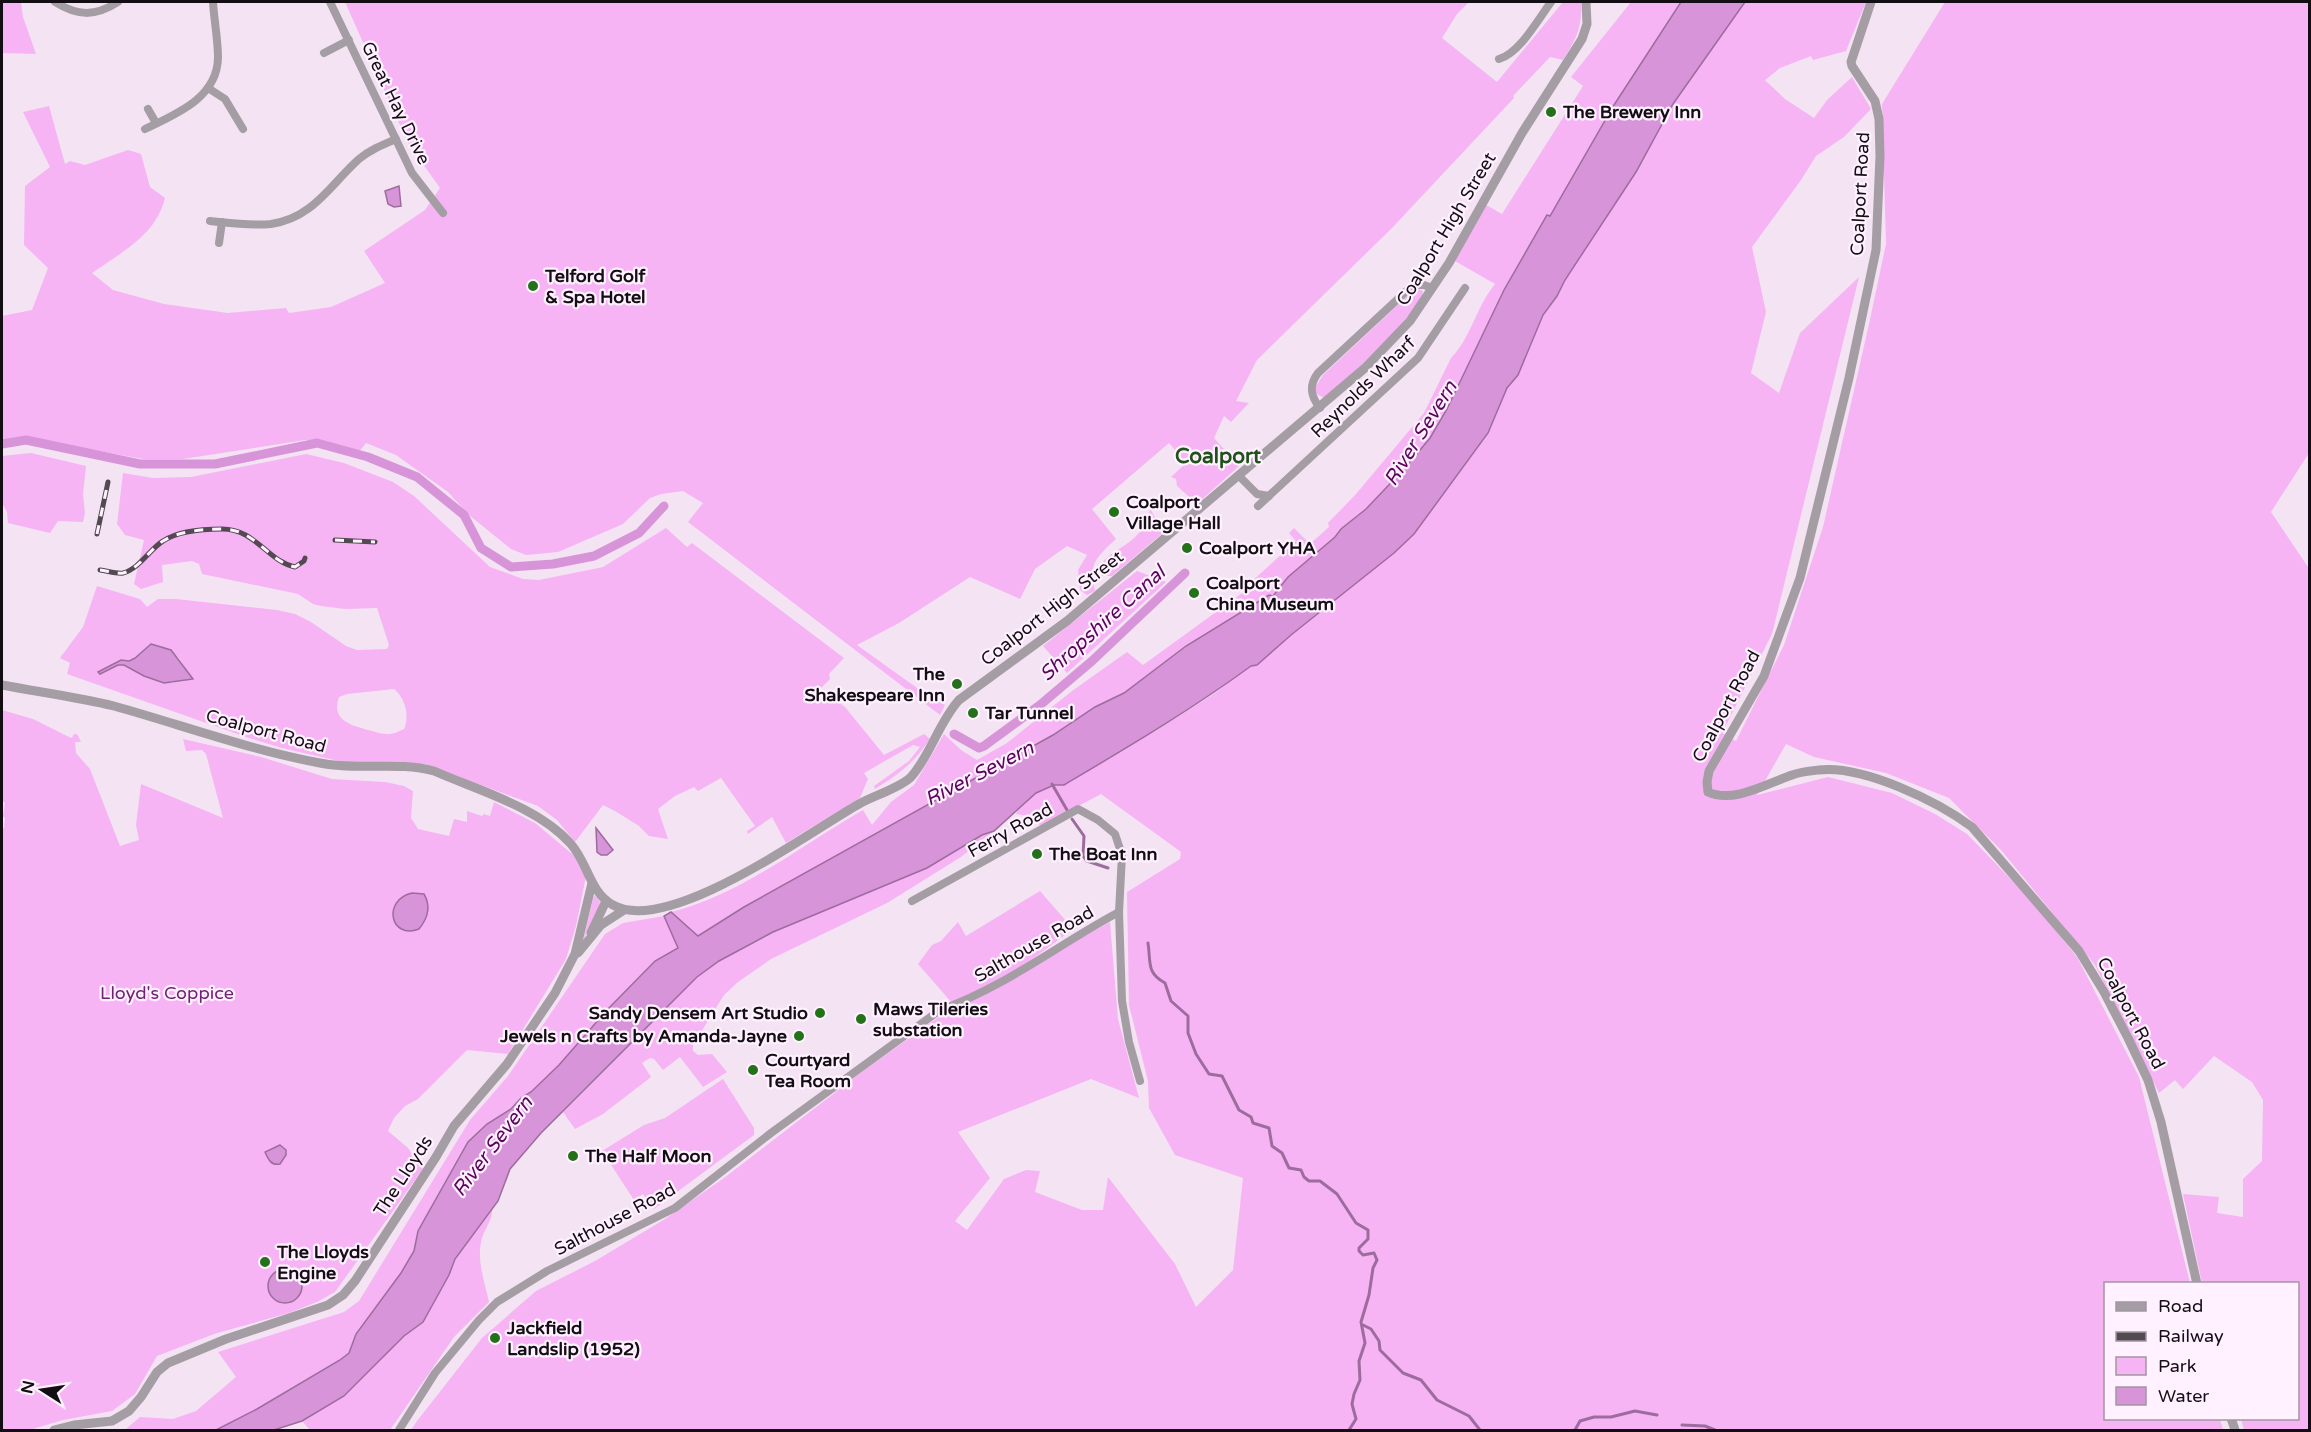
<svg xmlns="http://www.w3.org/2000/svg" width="2311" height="1432" viewBox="0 0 2311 1432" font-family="'Varela Round',sans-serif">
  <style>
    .green { fill: #f6b4f5; fill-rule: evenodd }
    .water { fill: #d894d8; stroke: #9d6c9d; stroke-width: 1.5 }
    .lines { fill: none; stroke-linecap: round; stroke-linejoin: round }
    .stream { stroke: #9d6c9d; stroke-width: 3 }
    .canal { stroke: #d894d8; stroke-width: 9 }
    .minor { stroke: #a49da4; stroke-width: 8 }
    .tertiary { stroke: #a49da4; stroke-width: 9 }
    .rail-casing { stroke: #524951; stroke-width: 5 }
    .rail { stroke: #fff1ff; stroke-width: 3; stroke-dasharray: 9; stroke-linecap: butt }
    .poi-dot { fill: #237118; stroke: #fff1ff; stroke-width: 2 }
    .labels { text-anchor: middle; stroke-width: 4.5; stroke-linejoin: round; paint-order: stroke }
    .street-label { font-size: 18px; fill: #130e13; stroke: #fff1ff }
    .poi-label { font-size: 18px; font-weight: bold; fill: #130e13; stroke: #fff1ff; text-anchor: start }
    .park-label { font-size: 18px; fill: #712173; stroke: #fff1ff }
    .water-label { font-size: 20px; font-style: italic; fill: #5b045d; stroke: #fff1ff }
    .quarter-label { font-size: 21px; font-weight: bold; fill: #20511a; stroke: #fff1ff }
  </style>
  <rect width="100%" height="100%" fill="#f4e3f3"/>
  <g class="green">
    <path d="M2 2H21L23 17 36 54 3 53Z"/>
    <path d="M345 2H1469L1457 14 1442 38 1497 82 1563 2H1581C1582 28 1577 38 1563 60L1550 57 1513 96 1514 98 1392 228 1257 360 1236 401 1249 403 1231 422 1224 416 1214 438 1239 466 1197 504 1177 486 1176 479 1171 477 1186 463 1169 443 1092 509 1116 539C1096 558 1088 563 1095 591L1087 595 1080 590 1078 570 1087 555 1067 546 1035 569 1020 599 970 577 899 623 857 645 917 688 945 705 940 715 688 522 703 503 683 491 661 494 650 498 623 524 558 552 526 555 511 549 469 515 448 492 396 455 366 443 358 453 326 441 305 440 183 459H143L44 441 17 438 2 441V316L32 310 48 268 24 245 25 186 50 167 23 112 49 106 65 164 70 161 85 165 128 150 141 154 150 187 165 198C156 235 122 252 92 273L113 290 164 304 228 313 286 308 289 313 331 307 385 283 364 251 425 210 440 188 408 143Z"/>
    <path d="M1631 2H1681L1614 105 1550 217 1547 215 1504 290 1447 409 1430 438 1404 469 1366 509 1341 529 1336 537 1288 577 1273 597 1186 646 1124 694 1095 707 1053 735 744 907 698 936 671 912C740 895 802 845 863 810L872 825 891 802 914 785 944 734 961 750 977 760 1007 743 1072 691 1127 652 1143 665 1252 586 1250 583 1296 541 1289 533 1294 528 1310 544 1329 527 1328 523 1356 494 1424 413 1451 358C1471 338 1476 307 1495 284L1455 261 1486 205 1502 214 1583 86 1571 77Z"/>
    <path d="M1745 2H1866L1846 51 1813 60 1811 56 1780 68 1765 80 1785 99 1814 118 1827 100 1852 77 1871 109 1844 137 1816 156 1801 180 1752 247 1766 312 1751 373 1779 393 1800 333 1859 277 1772 634 1722 733 1736 741 1784 645 1823 527 1869 324 1886 244 1882 104 1945 2H2309V453L2271 512 2310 570 2309 1430H2244L2241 1419 2298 1418V1284L2202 1283 2183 1194 2219 1197 2217 1213 2243 1217V1179L2262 1161 2263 1100 2252 1082 2214 1056 2183 1089 2175 1080 2159 1093 2095 965 2001 850 1949 798 1886 773 1814 757 1786 744 1757 795 1828 777 1892 793 1935 814 1967 834 2031 900 2077 957 2139 1077 2190 1283 2106 1284V1418L2220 1419 2223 1430H411L417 1421 482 1338 536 1291 595 1261 665 1219 724 1178 863 1071 943 1014 1015 978 1074 942 1110 922 1118 1019 1139 1098 1091 1079 958 1132 990 1178 955 1221 967 1230 1004 1179 1026 1170 1040 1171 1035 1192 1082 1210H1103L1108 1177 1175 1264 1196 1307 1233 1270 1243 1178 1175 1155 1149 1108 1148 1081 1129 1005 1127 892 1180 859 1181 852 1101 794 1041 826 1028 816 1016 814 1018 809 1036 793 1157 730 1212 695 1251 666 1257 665 1291 635 1394 553 1414 534 1488 433 1507 388 1518 375 1543 315 1557 296 1565 280 1636 172 1673 104Z"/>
    <path d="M1416 288 1423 291 1422 296C1397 336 1360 368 1324 398L1315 393V388L1323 375Z"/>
    <path d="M31 453 86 466 83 494 85 513 83 522 58 521 50 533 8 523 7 512 2 503V456Z"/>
    <path d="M306 454 344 463 393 482 414 496 490 567 523 579 539 580 603 567 666 528 687 547 692 543 844 658 829 674 830 679 820 689 845 707 884 755 924 734 930 739C915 762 898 775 875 789L874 786 909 761 920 747 913 745 864 773 868 779 860 798 786 843 772 817 748 834 747 831 755 826 721 778 698 791 694 787 675 796 658 809 668 839 649 836 639 826 615 811 603 805 575 842 557 820 538 806 438 769 425 764 343 762 282 748 249 738 67 674 70 663 60 658 83 627 97 586 140 599 147 607 158 599H176L277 610 295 614 311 622 346 646 357 650 387 649 389 645 377 608 345 609 321 606 313 604 298 594 202 574 199 564 192 561 162 565 163 582 141 589 134 584 144 540 125 535 117 524 123 473 153 478 191 477ZM151 644C177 652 179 655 190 679L171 683 125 665H118L135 657ZM394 689C405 698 410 716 404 729 399 731 393 735 386 734 380 734 374 731 368 730 350 725 331 720 339 697L347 694Z"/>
    <path d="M1150 508 1158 524 1165 531 1112 576H1102L1098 571C1103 549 1147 545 1150 508Z"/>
    <path d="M1137 571 1166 582 1067 673 1043 646Z"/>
    <path d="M2 710 33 719 67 736 72 738 74 734H77L81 742H75L76 753 90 769 120 846 139 840 136 825 141 784 223 818 206 754 202 750 186 751 183 739 261 757 332 779 385 782 404 786 413 791 411 818 418 829 449 836 454 819 467 822V811L482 816 484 814 490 816 494 802 535 823 577 858 586 876 576 926 566 959 508 1054 467 1050 418 1099 405 1106 394 1118 388 1131 408 1148 423 1169 335 1292 317 1302 289 1313 214 1334 157 1356 135 1394 112 1411 63 1420 29 1430H2V828H4L5 818 3 816 5 803 2 800Z"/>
    <path d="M994 831 961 857 887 903 771 959 738 982 724 995 693 1045V1051L698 1055 712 1054 727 1072 703 1087 680 1057 663 1070 654 1059 650 1058 642 1063 651 1077 603 1114 575 1129 563 1112 697 977 719 961 773 932 927 868 982 835Z"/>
    <path d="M1040 891 1073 929 1019 969 952 1003 918 964 932 945 941 941 958 922 966 936Z"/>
    <path d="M594 895 600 901 599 907 583 941Z"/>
    <path d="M664 916 678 948 655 961 607 1010 559 1065 531 1092 521 1098 511 1109 487 1124 468 1142 418 1231 414 1251 401 1273 356 1334 348 1355 257 1409 216 1430H125L140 1417 173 1419 196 1411 236 1377 218 1352 344 1312 359 1301 470 1120 508 1076 605 934 623 923Z"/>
    <path d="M723 1079 754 1128V1135L654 1209 643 1194 634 1200 602 1151 644 1125 665 1118Z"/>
    <path d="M492 1207C494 1220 483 1229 481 1242 477 1262 485 1283 489 1302L454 1337 390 1430H310L302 1421 344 1396 404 1336 423 1322 449 1275 455 1259Z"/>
  </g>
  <g class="water">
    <path d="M1681 2H1745L1673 104 1636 172 1565 280 1557 296 1543 315 1518 375 1507 388 1488 433 1414 534 1394 553 1291 635 1257 665 1251 666C1191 710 1128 747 1064 785H1054L1036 793 994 831 982 835 927 868 773 932 719 961 697 977 541 1133 510 1169 498 1201 455 1259 449 1275 423 1322 404 1336 344 1396 302 1421 274 1430H216L257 1409 340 1360 349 1353 356 1334 401 1273 414 1251 418 1231 468 1142 487 1124 511 1109 521 1098 531 1092 559 1065 607 1010 655 961 678 948 664 916 671 912 698 936 744 907 1053 735 1095 707 1124 693 1186 646 1269 595 1273 596 1288 577 1335 537 1341 529 1366 509 1404 469 1430 438 1447 409 1504 290 1547 215 1550 216 1614 105Z"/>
    <path d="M399 186 401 206 394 207 388 204 385 191Z"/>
    <path d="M151 644 171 650 193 679 164 683 144 676 124 665H118L100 674 98 672 121 660 129 661 135 658Z"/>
    <path d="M596 828 613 850 607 855H601L597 852Z"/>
    <path d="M412 893 424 894C431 906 428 918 419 929 390 940 382 900 412 893Z"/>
    <path d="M280 1145 286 1150V1155L280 1164C271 1166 268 1159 265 1152Z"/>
    <circle cx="285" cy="1286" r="17"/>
  </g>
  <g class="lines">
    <g class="stream">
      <path d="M1052 784 1067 810"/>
      <path d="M1072 819 1084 836 1083 856 1087 861 1108 868"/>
      <path d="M1148 943C1151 962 1146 973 1165 983L1171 1001 1188 1016V1033L1196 1054 1209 1074 1222 1076 1239 1110 1251 1117 1253 1123 1269 1128 1272 1146 1282 1153 1289 1168 1301 1170 1304 1177 1309 1181H1320L1337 1194 1356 1223 1368 1230V1239L1359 1248V1251L1363 1255 1374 1253 1377 1260 1373 1268 1369 1295 1361 1322 1365 1343 1359 1361 1360 1380 1354 1394 1352 1404 1356 1419 1349 1430"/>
      <path d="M1363 1325 1371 1329 1379 1341 1380 1350 1403 1373 1421 1380 1437 1400 1469 1416 1480 1430"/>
      <path d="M1682 1425 1705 1426 1715 1430"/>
      <path d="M1575 1430 1580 1421 1594 1417H1611L1635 1411 1657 1415"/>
    </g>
    <g class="canal">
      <path d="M2 444 26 440 140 464H215L317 443 368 457 417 477 464 515 481 548 511 567 553 564 594 556 639 533 664 506"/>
      <path d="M954 734 979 748 984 746 1040 705 1092 661 1185 573"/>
    </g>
    <g class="minor">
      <path d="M55 2C77 16 95 17 118 2"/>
      <path d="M330 2 412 173 443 213"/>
      <path d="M324 53 349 40"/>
      <path d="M1499 59C1520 53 1539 18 1551 2"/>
      <path d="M208 88 225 99 243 129"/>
      <path d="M148 109 156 123"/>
      <path d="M145 129C176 114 217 98 218 58 218 39 214 20 213 2"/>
      <path d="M210 221C230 223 251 226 271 224 313 218 330 185 359 159 370 150 382 145 396 139"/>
      <path d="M219 243 222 222"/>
      <path d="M1320 408C1311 397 1308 386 1318 373L1413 285H1424L1432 288"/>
      <path d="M1240 477 1257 494 1269 496"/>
      <path d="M1258 506 1418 358 1465 288"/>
      <path d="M912 901 1078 809 1098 820 1115 834 1122 855 1119 912 1122 1001 1129 1042 1140 1081"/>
      <path d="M399 1430 435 1373 479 1320 497 1302 547 1271 675 1208 771 1133 940 1010C1005 987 1059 944 1119 912"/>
    </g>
    <g class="tertiary">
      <path d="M1871 2 1851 62 1852 66 1875 101 1879 119 1880 156 1876 250 1849 378 1800 578 1764 676 1709 771 1707 782 1708 792C1733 804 1768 783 1792 775 1800 772 1810 771 1819 770 1863 765 1937 801 1972 827L2079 951 2104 992 2128 1038 2148 1080 2161 1122 2197 1284"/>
      <path d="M2 685C39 692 77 697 114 706 182 725 250 750 320 763 358 771 397 761 434 771 477 790 538 807 570 843 588 862 589 892 613 905 668 936 809 832 859 804 873 796 900 788 911 777 930 756 939 722 959 700L1067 621 1365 368 1410 321 1449 263 1522 133 1582 39 1587 24 1586 2"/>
      <path d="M591 933 606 901"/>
      <path d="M578 953 601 925 624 910"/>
      <path d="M2231 1418 2235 1430"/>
      <path d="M54 1430 74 1425 112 1421 129 1411 141 1397 157 1372 168 1363 226 1339 328 1305 343 1295 355 1281 436 1157 454 1126 507 1064 555 993 575 954 592 883"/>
    </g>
    <defs>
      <g id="rail">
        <path d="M97 534 108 482"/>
        <path d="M335 540 375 542"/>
        <path d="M100 570C108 571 116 574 123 573 139 569 150 549 163 541 178 531 205 529 222 529 256 529 267 561 295 567L304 561 305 558"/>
      </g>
    </defs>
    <use href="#rail" class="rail-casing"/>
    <use href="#rail" class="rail"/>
  </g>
  <g class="poi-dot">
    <circle cx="1551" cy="112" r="6"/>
    <circle cx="533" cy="286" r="6"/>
    <circle cx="1114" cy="512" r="6"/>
    <circle cx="1187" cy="548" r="6"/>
    <circle cx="1194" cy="593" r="6"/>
    <circle cx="957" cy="684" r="6"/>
    <circle cx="973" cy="713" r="6"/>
    <circle cx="1037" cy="854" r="6"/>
    <circle cx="820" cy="1013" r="6"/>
    <circle cx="861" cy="1019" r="6"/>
    <circle cx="799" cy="1036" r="6"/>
    <circle cx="753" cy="1070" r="6"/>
    <circle cx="573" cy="1156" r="6"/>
    <circle cx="265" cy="1262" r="6"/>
    <circle cx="495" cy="1338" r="6"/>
  </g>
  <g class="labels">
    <g class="street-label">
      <text transform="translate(396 103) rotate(64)" y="6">Great Hay Drive</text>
      <text transform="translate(1860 194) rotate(-87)" y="6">Coalport Road</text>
      <text transform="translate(1446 229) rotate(-59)" y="6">Coalport High Street</text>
      <text transform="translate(1363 387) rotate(-44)" y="6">Reynolds Wharf</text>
      <text transform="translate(1052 608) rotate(-38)" y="6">Coalport High Street</text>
      <text transform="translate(1726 706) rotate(-62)" y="6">Coalport Road</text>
      <text transform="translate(266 731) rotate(15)" y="6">Coalport Road</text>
      <text transform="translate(1010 830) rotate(-29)" y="6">Ferry Road</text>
      <text transform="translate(1034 944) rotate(-30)" y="6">Salthouse Road</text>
      <text transform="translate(2131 1013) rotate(62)" y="6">Coalport Road</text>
      <text transform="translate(403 1176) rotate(-57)" y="6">The Lloyds</text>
      <text transform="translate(615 1219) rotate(-28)" y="6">Salthouse Road</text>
    </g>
    <g class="poi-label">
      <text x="1563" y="118">The Brewery Inn</text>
      <text x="545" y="282">Telford Golf<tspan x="545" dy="21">&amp; Spa Hotel</tspan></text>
      <text x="1126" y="508">Coalport<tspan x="1126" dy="21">Village Hall</tspan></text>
      <text x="1199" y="554">Coalport YHA</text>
      <text x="1206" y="589">Coalport<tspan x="1206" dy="21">China Museum</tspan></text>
      <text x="945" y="680" text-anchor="end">The<tspan x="945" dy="21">Shakespeare Inn</tspan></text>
      <text x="985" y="719">Tar Tunnel</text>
      <text x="1049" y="860">The Boat Inn</text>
      <text x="873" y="1015">Maws Tileries<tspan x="873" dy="21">substation</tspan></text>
      <text x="808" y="1019" text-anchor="end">Sandy Densem Art Studio</text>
      <text x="787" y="1042" text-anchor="end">Jewels n Crafts by Amanda-Jayne</text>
      <text x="765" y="1066">Courtyard<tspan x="765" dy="21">Tea Room</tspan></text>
      <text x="585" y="1162">The Half Moon</text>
      <text x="277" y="1258">The Lloyds<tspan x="277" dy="21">Engine</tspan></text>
      <text x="507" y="1334">Jackfield<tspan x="507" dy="21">Landslip (1952)</tspan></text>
    </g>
    <g class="park-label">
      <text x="167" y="999">Lloyd's Coppice</text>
    </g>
    <g class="water-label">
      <text transform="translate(1420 433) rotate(-58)" y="7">River Severn</text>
      <text transform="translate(1102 623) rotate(-42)" y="7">Shropshire Canal</text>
      <text transform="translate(979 773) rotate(-27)" y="7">River Severn</text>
      <text transform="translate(492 1146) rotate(-53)" y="7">River Severn</text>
    </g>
    <g class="quarter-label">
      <text x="1218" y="463">Coalport</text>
    </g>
  </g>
  <rect width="2311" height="1432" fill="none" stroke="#130e13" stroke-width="6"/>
  <rect x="2104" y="1282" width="195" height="138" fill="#fff1ff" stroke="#a196a1" stroke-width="1.5"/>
  <rect x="2116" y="1302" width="30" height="9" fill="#a49da4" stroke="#a196a1" stroke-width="1.5"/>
  <text x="2158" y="1312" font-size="18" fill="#130e13">Road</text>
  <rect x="2116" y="1332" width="30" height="9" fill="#524951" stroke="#a196a1" stroke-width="1.5"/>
  <text x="2158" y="1342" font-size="18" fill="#130e13">Railway</text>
  <rect x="2116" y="1357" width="30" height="18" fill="#f6b4f5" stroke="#a196a1" stroke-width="1.5"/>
  <text x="2158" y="1372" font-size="18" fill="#130e13">Park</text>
  <rect x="2116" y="1387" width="30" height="18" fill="#d894d8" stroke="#a196a1" stroke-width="1.5"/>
  <text x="2158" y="1402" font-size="18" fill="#130e13">Water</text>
  <g transform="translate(42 1390) rotate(282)" stroke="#fff1ff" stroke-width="4.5" paint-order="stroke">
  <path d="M0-4.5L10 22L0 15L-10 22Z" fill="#130e13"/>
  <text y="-9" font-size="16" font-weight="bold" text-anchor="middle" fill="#130e13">N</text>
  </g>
</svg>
